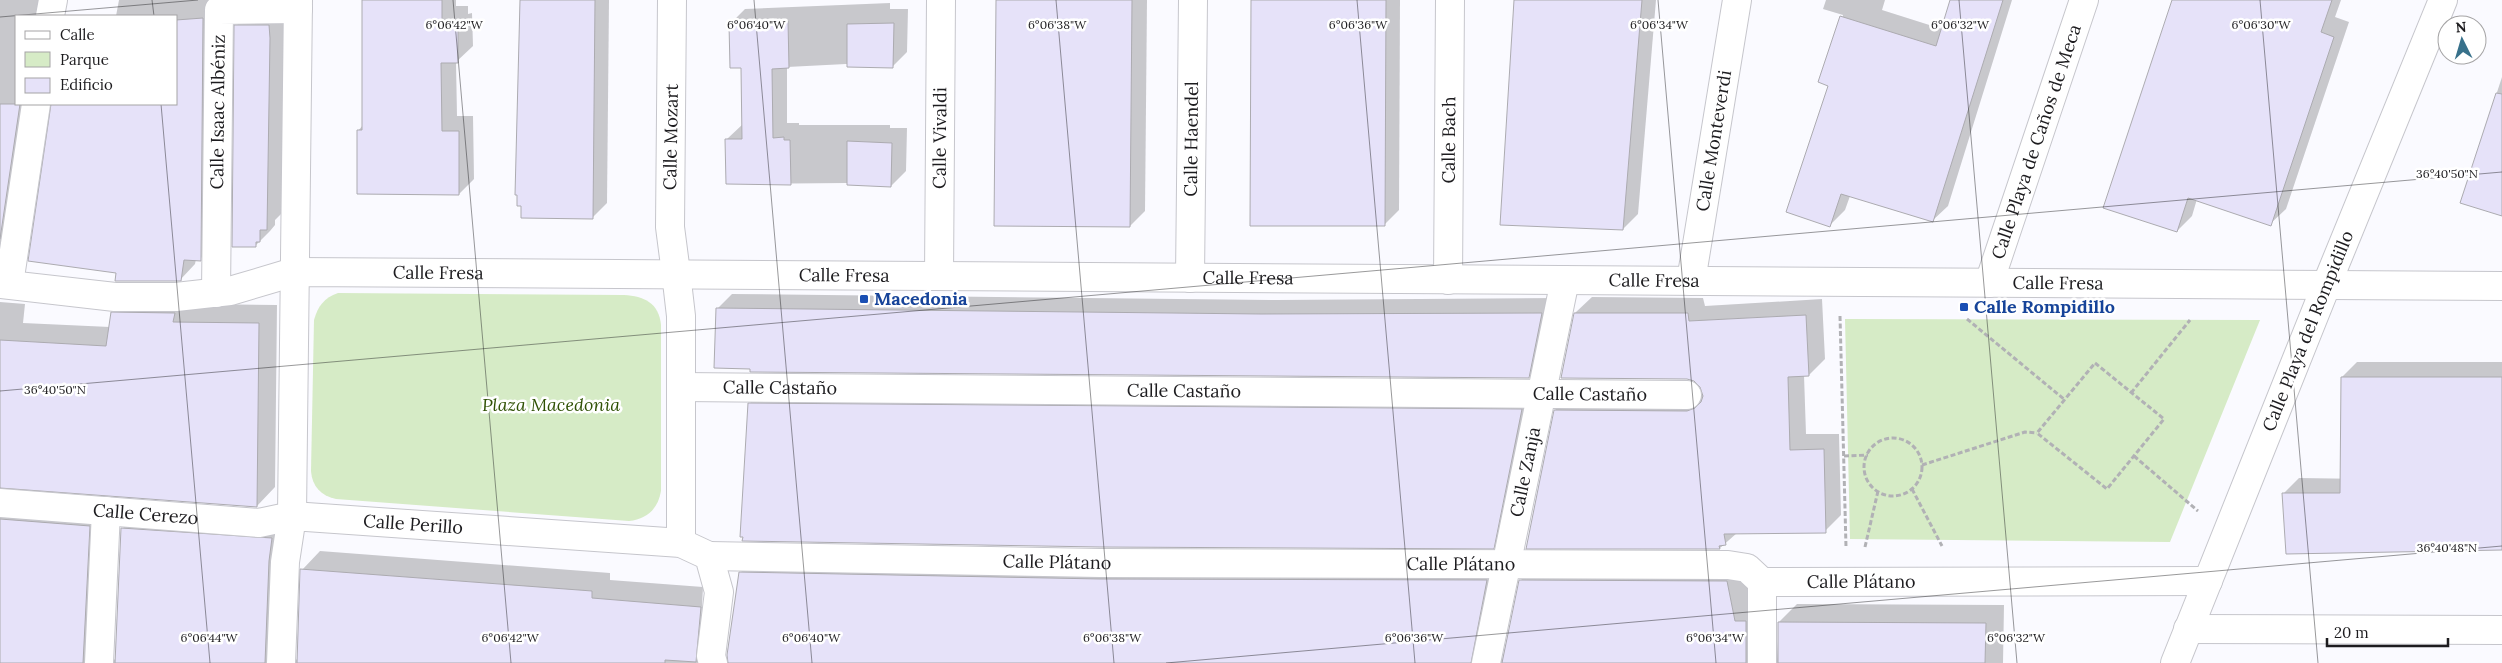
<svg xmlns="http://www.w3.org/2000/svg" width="2502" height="663" viewBox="0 0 2502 663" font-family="Lora,serif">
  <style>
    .green { fill: #d6ebc6 }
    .shadow { fill: #0003 }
    .building { fill: #e6e2f9; stroke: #acabb0 }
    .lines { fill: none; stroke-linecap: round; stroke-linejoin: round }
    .pedestrian-casing { stroke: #c6c6cc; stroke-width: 30 }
    .minor-casing { stroke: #c6c6cc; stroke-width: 30 }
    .tertiary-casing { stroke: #c6c6cc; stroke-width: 30 }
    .path { stroke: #b1b1b5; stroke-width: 3; stroke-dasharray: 5 2.5; stroke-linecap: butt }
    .pedestrian { stroke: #fff; stroke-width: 28 }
    .minor { stroke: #fff; stroke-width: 28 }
    .tertiary { stroke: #fff; stroke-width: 28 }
    .ticks { fill: none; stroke: #1d1c1f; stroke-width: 1; stroke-opacity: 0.45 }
    .transit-dot { fill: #1a4fb4; stroke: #fff; stroke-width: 2 }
    .labels { text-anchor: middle; stroke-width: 5; stroke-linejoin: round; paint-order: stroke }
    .street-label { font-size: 18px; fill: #1d1c1f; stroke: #fff }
    .transit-label { font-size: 18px; font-weight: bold; fill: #164399; stroke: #fff; text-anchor: start }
    .park-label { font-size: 18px; font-style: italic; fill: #2f5104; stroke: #fff }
    .ticks-label { font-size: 12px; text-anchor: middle; fill: #1d1c1f; stroke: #fff; stroke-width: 5; stroke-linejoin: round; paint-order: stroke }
  </style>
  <rect width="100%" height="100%" fill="#fafaff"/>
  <g class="green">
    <path d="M338 293 624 295C644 296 659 303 661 325V491C658 509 647 519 629 521L336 499C321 496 312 486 311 471L314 320C318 306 324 298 338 293Z"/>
    <path d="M1845 319 2260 320 2170 542 1850 539Z"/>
  </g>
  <g class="shadow">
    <path d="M0 0H49L46 16H16V104H32L14 229 0 243Z"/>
    <path d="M119 0H218L215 244 200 259H196L195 264 180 280 118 272 53 106 52 104H176V16H116Z"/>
    <path d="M364 0H456V6H468V14L472 13 473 46 456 62 457 116H473L474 179 459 194 358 131 363 125Z"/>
    <path d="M520 0H609L607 203 592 218 522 205 519 194Z"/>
    <path d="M997 0H1147L1145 211 1130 226Z"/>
    <path d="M1252 0H1400L1399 210 1384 225Z"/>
    <path d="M1515 0H1656L1638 214 1623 229Z"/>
    <path d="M1826 0H1885L1882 10 1942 29 1951 0H2012L1948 206 1932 221 1850 196 1845 210 1830 225 1829 85 1843 15 1823 9Z"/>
    <path d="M2173 0H2341L2335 17 2349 22 2286 209 2270 224 2197 199 2192 216 2177 231Z"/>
    <path d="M890 3V9H908L907 52 892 67 846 64 787 67V123H799V125H890V128H907L906 171 891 186 847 183 743 184 727 139 743 124 742 67 730 24 745 9Z"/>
    <path d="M251 11 285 22 281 214 275 220V225L270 231 255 246 236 26Z"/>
    <path d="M2502 77V215L2461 202Z"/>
    <path d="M131 294 191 304 277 305 275 487 257 506 3 486 4 491 108 507 110 658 116 660 122 529 141 510 290 520 292 658 298 660 302 570 320 551 610 573V580L703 587 699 663H0V302L25 304 23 323 110 327 112 313Z"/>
    <path d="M732 294 1276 300 1557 298 1543 362 1528 377 717 309Z"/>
    <path d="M1592 297 1703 298 1705 306 1822 299 1825 359 1809 375H1804L1806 434H1839L1841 515 1825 531 1737 533 1720 548 1555 410 1572 394 1704 395 1701 386 1695 380 1575 313Z"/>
    <path d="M2357 362H2502V434L2342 377Z"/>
    <path d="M765 389 1537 395 1508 532 1493 547 749 404Z"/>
    <path d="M2299 478 2502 481V549L2284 493Z"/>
    <path d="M759 554 1505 562 1494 656 1502 660 1520 581 1539 562 1745 563 1772 658 1777 660 1779 622 1797 604 2004 605 2003 663H736L740 573Z"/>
  </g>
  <g class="building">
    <path d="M362 0H442V20H453V28H458V63H441L442 131H459V195L357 194V130H362Z"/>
    <path d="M520 0H595L593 219 521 218V206H517V195H515Z"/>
    <path d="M996 0H1132L1130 227 994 226Z"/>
    <path d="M1251 0H1386L1385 226H1250Z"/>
    <path d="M1514 0H1642L1623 230 1500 225Z"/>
    <path d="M1950 0H2003L1933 222 1841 194 1830 227 1786 212 1828 86 1818 82 1840 16 1936 46Z"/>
    <path d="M2172 0H2332L2321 32 2334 37 2271 226 2188 198 2177 232 2103 208Z"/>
    <path d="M203 18 201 261 184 260 181 281H115L116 273 28 261 51 104H176V20Z"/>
    <path d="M788 21 789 68 772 69 773 138 784 137V140H790L791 185 726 184 725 139H742L741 68H730L729 24Z"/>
    <path d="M894 23 893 68 847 67V24Z"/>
    <path d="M234 25H269L270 38 267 230H260V242H256V247H232Z"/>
    <path d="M2496 93 2502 94V216L2460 203Z"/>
    <path d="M0 104H20L0 239Z"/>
    <path d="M847 141 892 143 891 187 847 185Z"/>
    <path d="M716 308 1261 314 1542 313 1529 378 750 372V369L714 368Z"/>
    <path d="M111 312 175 313 173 322 259 323 257 507 0 488V340L106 346Z"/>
    <path d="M1574 313H1688L1689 321 1806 315 1809 376 1788 377 1790 450 1824 449 1826 533 1724 534 1726 545 1719 546 1720 549H1526L1554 410 1687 411 1695 408 1701 402 1703 396 1700 387 1694 381 1687 379 1561 378Z"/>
    <path d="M2341 377H2502V550L2286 554 2282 493H2340Z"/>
    <path d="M748 403 1522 409 1494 549 1100 547 742 541 743 537H740Z"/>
    <path d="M0 519 90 526 83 663H0Z"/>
    <path d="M121 528 272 538 269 561 265 663H115Z"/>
    <path d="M300 569 592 591V598L701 607 696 662 665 660V663H297Z"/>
    <path d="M739 572 1100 579 1487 580 1471 663H728L727 655Z"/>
    <path d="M1519 580 1727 581 1735 621H1746V663H1502Z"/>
    <path d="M1778 622 1986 623 1985 663H1778Z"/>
  </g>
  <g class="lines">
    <defs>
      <g id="pedestrian">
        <path id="s1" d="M216 293 219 10 298 9"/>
      </g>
      <g id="minor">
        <path d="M50 16 53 0"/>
        <path d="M676 273 681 316V543"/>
        <path id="s2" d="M939 276 941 0"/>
        <path id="s3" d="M1190 278 1193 0"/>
        <path id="s4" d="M1448 280 1450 0"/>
        <path id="s5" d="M1691 281 1737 0"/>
        <path id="s6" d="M1989 283 2084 0"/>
        <path d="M9 284 36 104"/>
        <path d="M2326 286 2443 0"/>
        <path id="s7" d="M682 387 1687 395"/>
        <path id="s8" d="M0 503 259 523 292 516 298 0"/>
        <path id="s9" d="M709 556 1100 563 1728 565 1747 568 1762 582 2208 581"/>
        <path d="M2188 629 2502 630"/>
        <path d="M99 663 106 511"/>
        <path id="s10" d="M281 663 285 562 292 516 681 543 709 556 719 592 711 656 713 663"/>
        <path id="s11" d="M1486 663 1565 280"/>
        <path d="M1762 663V582"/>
      </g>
      <g id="tertiary">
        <path d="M672 0 670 227 676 273"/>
        <path id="s12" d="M0 284 115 297H176L230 291 294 272 2502 286"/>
        <path d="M2175 663 2326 286"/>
      </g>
    </defs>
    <use href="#pedestrian" class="pedestrian-casing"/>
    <use href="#minor" class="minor-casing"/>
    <use href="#tertiary" class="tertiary-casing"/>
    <g class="path">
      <path d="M1840 316 1846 547"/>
      <path d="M1967 319 2065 400"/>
      <path d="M2095 363 2164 419 2107 489 2037 433Z"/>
      <path d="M2131 393 2190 320"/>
      <circle cx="1893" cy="467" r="29"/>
      <path d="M1844 456 1868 455"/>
      <path d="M2134 456 2198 511"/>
      <path d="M1922 465 2025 432 2037 433"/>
      <path d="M1912 489 1942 546"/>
      <path d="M1865 547 1878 491"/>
    </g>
    <use href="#pedestrian" class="pedestrian"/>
    <use href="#minor" class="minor"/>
    <use href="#tertiary" class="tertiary"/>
  </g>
  <path class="ticks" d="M152 0 154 16M453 0 511 663M754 0 812 663M1056 0 1114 663M1357 0 1415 663M1658 0 1716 663M1959 0 2017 663M2260 0 2318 663M0 17 198 0M161 104 210 663M0 391 2502 172M1166 663 2502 546"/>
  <g class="transit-dot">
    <rect x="859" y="294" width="10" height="10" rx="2.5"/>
    <rect x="1959" y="302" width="10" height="10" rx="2.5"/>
  </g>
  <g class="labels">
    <g class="street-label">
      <text dy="6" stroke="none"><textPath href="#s1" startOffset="181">Calle Isaac Albéniz</textPath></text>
      <text transform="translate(671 137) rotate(-89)" y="6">Calle Mozart</text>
      <text dy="6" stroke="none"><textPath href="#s2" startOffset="138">Calle Vivaldi</textPath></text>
      <text dy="6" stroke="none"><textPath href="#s3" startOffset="139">Calle Haendel</textPath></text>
      <text dy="6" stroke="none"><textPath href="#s4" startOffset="140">Calle Bach</textPath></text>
      <text dy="6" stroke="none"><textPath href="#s5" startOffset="142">Calle Monteverdi</textPath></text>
      <text dy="6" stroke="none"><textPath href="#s6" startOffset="149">Calle Playa de Caños de Meca</textPath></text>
      <text dy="6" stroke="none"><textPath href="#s12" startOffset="442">Calle Fresa</textPath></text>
      <text dy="6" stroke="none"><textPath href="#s12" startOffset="848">Calle Fresa</textPath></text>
      <text dy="6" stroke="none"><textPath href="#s12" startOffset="1252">Calle Fresa</textPath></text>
      <text dy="6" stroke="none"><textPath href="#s12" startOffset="1658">Calle Fresa</textPath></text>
      <text dy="6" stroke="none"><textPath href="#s12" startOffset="2062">Calle Fresa</textPath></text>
      <text transform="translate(2308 331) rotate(-68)" y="6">Calle Playa del Rompidillo</text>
      <text dy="6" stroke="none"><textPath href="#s7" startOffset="98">Calle Castaño</textPath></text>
      <text dy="6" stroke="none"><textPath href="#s7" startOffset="502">Calle Castaño</textPath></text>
      <text dy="6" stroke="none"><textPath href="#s7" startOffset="908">Calle Castaño</textPath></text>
      <text dy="6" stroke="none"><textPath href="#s11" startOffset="195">Calle Zanja</textPath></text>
      <text dy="6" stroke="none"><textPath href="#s8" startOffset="146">Calle Cerezo</textPath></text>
      <text dy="6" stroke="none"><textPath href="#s10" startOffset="269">Calle Perillo</textPath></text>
      <text dy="6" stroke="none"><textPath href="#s9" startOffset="348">Calle Plátano</textPath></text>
      <text dy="6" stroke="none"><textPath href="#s9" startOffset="752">Calle Plátano</textPath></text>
      <text dy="6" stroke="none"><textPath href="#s9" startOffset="1158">Calle Plátano</textPath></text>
    </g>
    <g class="transit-label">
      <text x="874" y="305">Macedonia</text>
      <text x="1974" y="313">Calle Rompidillo</text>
    </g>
    <g class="park-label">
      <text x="551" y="411">Plaza Macedonia</text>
    </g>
  </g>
  <g class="ticks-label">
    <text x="454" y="29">6°06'42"W</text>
    <text x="756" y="29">6°06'40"W</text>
    <text x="1057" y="29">6°06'38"W</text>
    <text x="1358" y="29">6°06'36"W</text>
    <text x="1659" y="29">6°06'34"W</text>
    <text x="1960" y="29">6°06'32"W</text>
    <text x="2261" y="29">6°06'30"W</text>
    <text x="2447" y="178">36°40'50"N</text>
    <text x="55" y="394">36°40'50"N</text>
    <text x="2447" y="552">36°40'48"N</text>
    <text x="209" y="642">6°06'44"W</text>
    <text x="510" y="642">6°06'42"W</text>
    <text x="811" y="642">6°06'40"W</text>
    <text x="1112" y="642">6°06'38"W</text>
    <text x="1414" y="642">6°06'36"W</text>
    <text x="1715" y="642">6°06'34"W</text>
    <text x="2016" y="642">6°06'32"W</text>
  </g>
  <rect x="15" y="15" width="162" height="90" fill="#ffffff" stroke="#a5a4a5"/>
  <rect x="25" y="31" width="25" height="8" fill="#ffffff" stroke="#a5a4a5"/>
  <text x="60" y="40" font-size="15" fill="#1d1c1f">Calle</text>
  <rect x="25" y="52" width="25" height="15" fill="#d6ebc6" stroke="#a5a4a5"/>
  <text x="60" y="65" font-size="15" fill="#1d1c1f">Parque</text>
  <rect x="25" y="78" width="25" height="15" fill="#e6e2f9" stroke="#a5a4a5"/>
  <text x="60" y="90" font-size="15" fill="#1d1c1f">Edificio</text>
  <g transform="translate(2462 40) rotate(355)"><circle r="24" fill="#ffffff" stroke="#a5a4a5"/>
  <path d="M0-4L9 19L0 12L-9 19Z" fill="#38718b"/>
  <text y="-8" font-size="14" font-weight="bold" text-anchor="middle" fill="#1d1c1f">N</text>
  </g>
  <path d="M2327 638v8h121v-8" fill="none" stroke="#1d1c1f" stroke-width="2.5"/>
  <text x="2334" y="638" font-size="15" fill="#1d1c1f" stroke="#ffffff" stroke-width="4" paint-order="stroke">20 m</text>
</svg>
